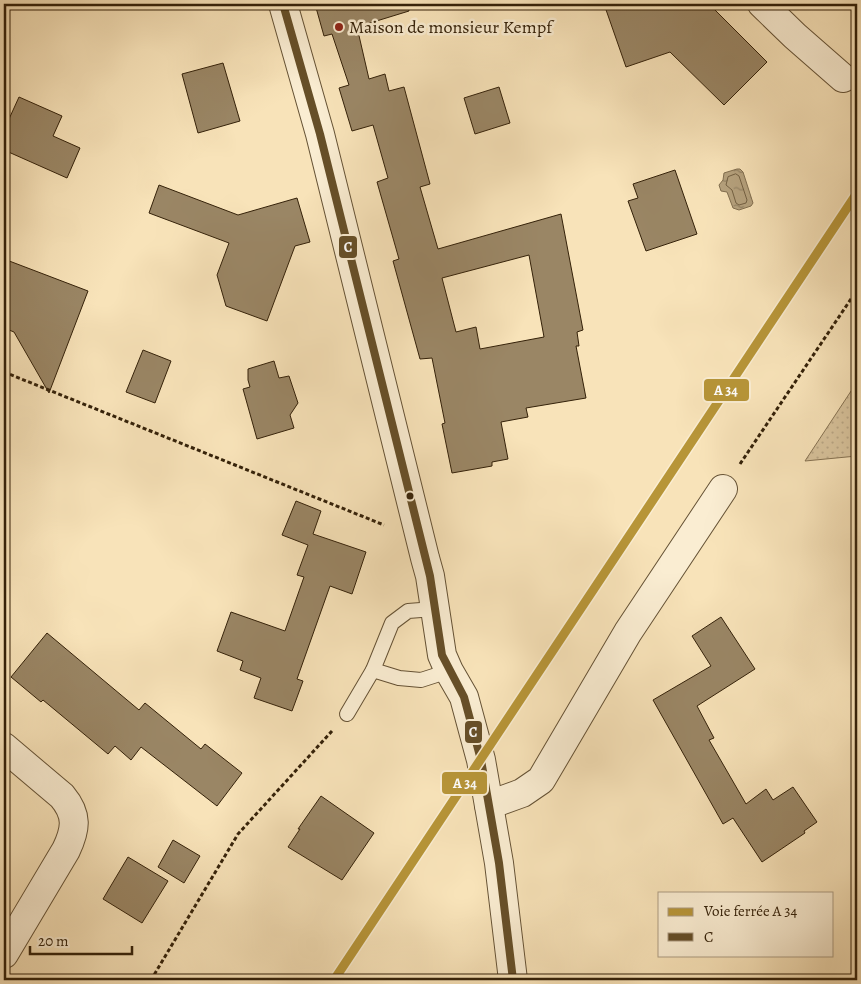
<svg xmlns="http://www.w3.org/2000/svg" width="861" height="984" viewBox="0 0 861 984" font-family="Alegreya,serif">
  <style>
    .grass { fill: url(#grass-dots); stroke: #867252 }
    .water { fill: url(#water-ripples); stroke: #816e4f }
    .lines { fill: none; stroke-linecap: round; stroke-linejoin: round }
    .shore { stroke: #746143; stroke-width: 1 }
    .building { fill: #9a8665; stroke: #342109; fill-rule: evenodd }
    .service-casing { stroke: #655235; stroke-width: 16 }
    .minor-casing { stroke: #655235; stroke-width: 30 }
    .tertiary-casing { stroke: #655235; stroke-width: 30 }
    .path { stroke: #342109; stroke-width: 3; stroke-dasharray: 4 2.5; stroke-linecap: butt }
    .service { stroke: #faedd2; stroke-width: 14 }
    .minor { stroke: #faedd2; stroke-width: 28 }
    .tertiary { stroke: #faedd2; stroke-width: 28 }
    .bus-1-casing { stroke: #faedd2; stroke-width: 11 }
    .bus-1 { stroke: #664f28; stroke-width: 8 }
    .rail-1-casing { stroke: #faedd2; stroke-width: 12 }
    .rail-1 { stroke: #b79538; stroke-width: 9 }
    .poi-dot { fill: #8f2418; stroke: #faedd2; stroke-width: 2 }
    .bus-dot { fill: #342109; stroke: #faedd2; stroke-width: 2 }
    .labels { text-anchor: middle; stroke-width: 5; stroke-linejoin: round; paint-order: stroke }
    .poi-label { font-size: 18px; fill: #342109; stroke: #faedd2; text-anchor: start }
    .line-badge { stroke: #faedd2; stroke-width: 2 }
    .badge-label { font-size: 14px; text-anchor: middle; font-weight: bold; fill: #fff }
  </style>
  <defs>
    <pattern id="grass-dots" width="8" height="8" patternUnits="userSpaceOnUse" patternTransform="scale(1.25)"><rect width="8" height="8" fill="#d7c29b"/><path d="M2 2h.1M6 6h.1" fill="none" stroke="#b9a684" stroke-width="1.8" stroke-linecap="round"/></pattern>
    <pattern id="water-ripples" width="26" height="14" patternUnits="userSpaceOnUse" patternTransform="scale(1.25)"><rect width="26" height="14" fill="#b5a17d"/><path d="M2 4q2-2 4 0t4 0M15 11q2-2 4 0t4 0" fill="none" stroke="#948365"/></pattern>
  </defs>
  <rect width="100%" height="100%" fill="#f8e3b9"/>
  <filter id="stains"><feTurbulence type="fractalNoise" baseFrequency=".004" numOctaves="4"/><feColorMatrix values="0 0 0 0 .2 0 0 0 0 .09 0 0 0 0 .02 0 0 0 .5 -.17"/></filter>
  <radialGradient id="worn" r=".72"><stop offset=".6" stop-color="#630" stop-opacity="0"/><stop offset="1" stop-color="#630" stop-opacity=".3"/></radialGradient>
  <path class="grass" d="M857 382V456L805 461Z"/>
  <path class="water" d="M737 169H740L743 172 753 203 751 206 739 210 733 208 727 192 721 191 719 185 723 180 724 173Z"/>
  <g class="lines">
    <path class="shore" d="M736 174 739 176 747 200 746 203 739 205 736 203 732 190 726 185 728 177Z"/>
  </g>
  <g class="building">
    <path d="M315 4H408L409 11 357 27 369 79 385 74 389 91 404 87 430 184 420 187 438 249 561 214 583 330 577 332 579 346H576L586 398 526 408 528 417 501 422 508 459 492 462V466L452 473 442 424 445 423 432 358 420 359 393 261 399 259 377 182 388 178 373 125 352 131 339 88 349 85 332 34 324 36ZM529 255 544 337 480 349 476 327 456 332 442 278Z"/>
    <path d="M604 4H709L767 62 724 105 670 52 626 67Z"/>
    <path d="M223 63 240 121 198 133 182 74Z"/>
    <path d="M499 87 510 123 475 134 464 98Z"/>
    <path d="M19 97 62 116 53 136 80 148 67 178 4 150V130Z"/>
    <path d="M675 170 697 234 646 251 628 201 638 198 633 184Z"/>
    <path d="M159 185 238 215 297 198 310 242 295 246 267 321 226 306 217 275 229 243 149 213Z"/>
    <path d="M4 259 88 291 49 393 14 332 4 328Z"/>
    <path d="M143 350 171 361 155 403 126 392Z"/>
    <path d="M274 361 279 378 289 376 298 403 290 415 294 428 257 439 243 389 250 387 248 380V369Z"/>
    <path d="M296 501 321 511 313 534 366 552 352 594 330 586 297 679 303 681 292 711 254 698 261 678 240 670 243 661 217 651 231 612 285 631 304 577 297 575 308 545 282 535Z"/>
    <path d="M721 617 755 669 697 706 714 738 709 740 746 804 766 789 773 800 793 787 817 822 804 831 805 833 762 862 733 818 723 824 653 700 711 666 692 636Z"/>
    <path d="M47 633 139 710 145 703 201 749 205 744 242 773 217 806 141 747 131 760 115 746 108 754 43 700 41 702 11 677Z"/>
    <path d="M321 796 374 833 342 880 288 847 300 829H298Z"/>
    <path d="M173 840 200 856 184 883 158 867Z"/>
    <path d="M128 857 168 881 142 923 103 899Z"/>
  </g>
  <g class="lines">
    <defs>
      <g id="service">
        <path d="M434 609 408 611 392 623 373 670 399 678 421 680 449 671"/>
        <path d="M347 714 373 670"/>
      </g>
      <g id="minor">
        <path d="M762 4 795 36 843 78"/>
        <path d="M4 747 62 796C78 815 76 829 66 850L4 954"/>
        <path d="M489 805 522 793 541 780 628 632 723 489"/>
      </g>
      <path id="tertiary" d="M283 4 320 134 425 558 430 576 442 655 449 671 464 697 481 760 499 863 513 980"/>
    </defs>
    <use href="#service" class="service-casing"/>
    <use href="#minor" class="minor-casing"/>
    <use href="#tertiary" class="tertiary-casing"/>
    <g class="path">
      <path d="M4 372 384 525"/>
      <path d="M740 464 857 290"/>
      <path d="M151 980 238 834 332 731"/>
    </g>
    <use href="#service" class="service"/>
    <use href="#minor" class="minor"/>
    <use href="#tertiary" class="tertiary"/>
    <defs>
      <path id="bus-1" d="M283 4 320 134 430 576 442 655 464 697 481 760 499 863 513 980"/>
    </defs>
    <use href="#bus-1" class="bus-1-casing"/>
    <use href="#bus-1" class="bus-1"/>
    <defs>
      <path id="rail-1" d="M334 980 857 193"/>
    </defs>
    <use href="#rail-1" class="rail-1-casing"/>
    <use href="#rail-1" class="rail-1"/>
  </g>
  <circle class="poi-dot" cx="339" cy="27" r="5"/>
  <circle class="bus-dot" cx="410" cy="496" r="4.5"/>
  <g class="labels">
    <g class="poi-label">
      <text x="349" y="33">Maison de monsieur Kempf</text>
    </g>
  </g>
  <g class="line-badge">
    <rect x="338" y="235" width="20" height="24" rx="5" fill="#664f28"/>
    <rect x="703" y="378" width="47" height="24" rx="5" fill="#b79538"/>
    <rect x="464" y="720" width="19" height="24" rx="5" fill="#664f28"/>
    <rect x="441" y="771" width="47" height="24" rx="5" fill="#b79538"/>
  </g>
  <g class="badge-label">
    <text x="348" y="252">C</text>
    <text x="726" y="395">A 34</text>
    <text x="473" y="737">C</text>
    <text x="465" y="788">A 34</text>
  </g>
  <rect width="861" height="984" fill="none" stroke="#f8e3b9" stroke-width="20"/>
  <rect x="5" y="5" width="851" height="974" fill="none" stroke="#342109" stroke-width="2.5"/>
  <rect x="10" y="10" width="841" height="964" fill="none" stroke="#342109"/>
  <rect x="658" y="892" width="175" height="65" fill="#faedd2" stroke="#ab9b82"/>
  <rect x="668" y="908" width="25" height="8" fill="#b79538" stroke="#ab9b82"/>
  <text x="704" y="916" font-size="15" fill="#342109">Voie ferrée A 34</text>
  <rect x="668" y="933" width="25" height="8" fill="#664f28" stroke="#ab9b82"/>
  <text x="704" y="942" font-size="15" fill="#342109">C</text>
  <path d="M30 946v8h102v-8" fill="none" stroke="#342109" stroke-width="2.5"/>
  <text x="38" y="946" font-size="15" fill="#342109" stroke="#faedd2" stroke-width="4" paint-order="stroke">20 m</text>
  <rect width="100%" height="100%" filter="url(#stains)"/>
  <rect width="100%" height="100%" fill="url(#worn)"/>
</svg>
